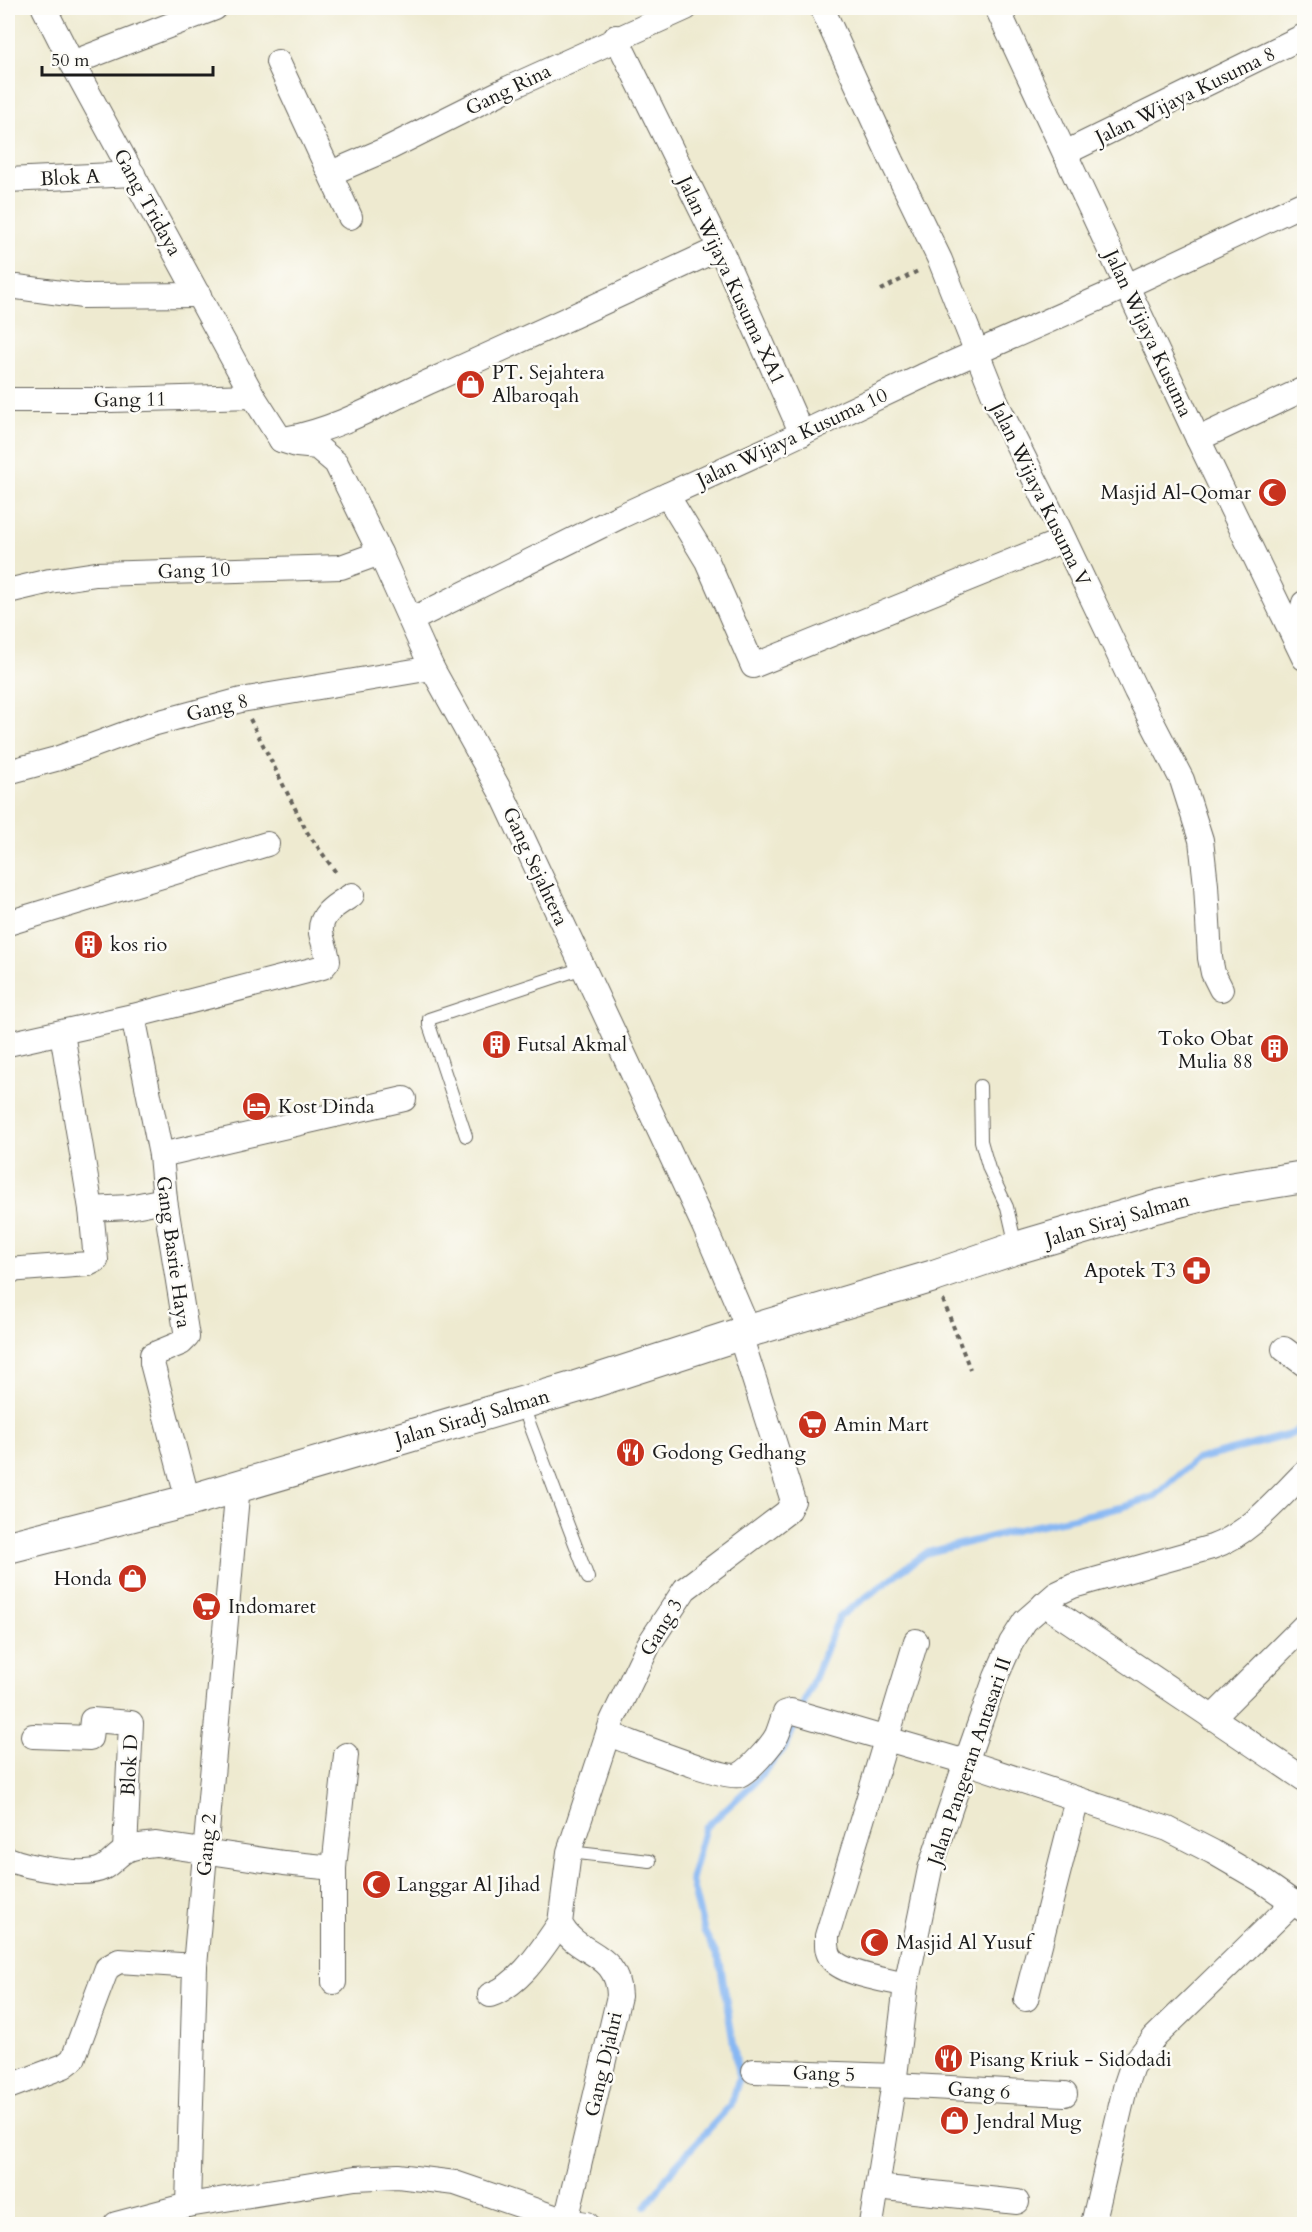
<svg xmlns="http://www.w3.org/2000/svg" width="1312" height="2232" viewBox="0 0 1312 2232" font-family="Cardo,serif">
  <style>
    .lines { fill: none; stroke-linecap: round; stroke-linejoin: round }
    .stream { stroke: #87b7f3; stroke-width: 7 }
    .service-casing { stroke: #66645b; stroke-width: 14 }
    .minor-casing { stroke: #66645b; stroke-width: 26 }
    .tertiary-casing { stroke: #66645b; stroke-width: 34 }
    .path { stroke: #66645b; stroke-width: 4; stroke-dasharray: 4.5 4.5; stroke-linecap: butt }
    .service { stroke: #fff; stroke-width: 12 }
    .minor { stroke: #fff; stroke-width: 24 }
    .tertiary { stroke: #fff; stroke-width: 32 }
    .labels { text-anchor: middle; stroke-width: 5; stroke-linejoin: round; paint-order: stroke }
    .street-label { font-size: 20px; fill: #1c1c1c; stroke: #fdfcf7 }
    .poi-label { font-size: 20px; fill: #1c1c1c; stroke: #fdfcf7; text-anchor: start }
  </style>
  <rect width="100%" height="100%" fill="#fdfcf7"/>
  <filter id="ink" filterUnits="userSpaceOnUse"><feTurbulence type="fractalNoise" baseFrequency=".0167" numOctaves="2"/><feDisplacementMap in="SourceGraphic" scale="12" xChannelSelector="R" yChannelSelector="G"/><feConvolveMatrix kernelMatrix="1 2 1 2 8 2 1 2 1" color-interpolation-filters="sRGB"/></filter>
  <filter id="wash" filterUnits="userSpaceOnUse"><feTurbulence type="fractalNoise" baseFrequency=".008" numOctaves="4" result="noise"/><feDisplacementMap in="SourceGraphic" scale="24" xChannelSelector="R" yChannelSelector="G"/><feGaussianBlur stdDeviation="1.35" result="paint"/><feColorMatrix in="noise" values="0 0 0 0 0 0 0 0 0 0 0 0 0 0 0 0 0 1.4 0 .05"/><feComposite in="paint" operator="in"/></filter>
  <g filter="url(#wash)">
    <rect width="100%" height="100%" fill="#eeead0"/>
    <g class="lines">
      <path class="stream" d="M646 2206 675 2166 731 2105 739 2078 720 1962 704 1931 691 1879 705 1828 754 1783 786 1746 839 1617 926 1553 1025 1528 1123 1507 1155 1496 1195 1460 1292 1434 1304 1425"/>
    </g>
  </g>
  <g filter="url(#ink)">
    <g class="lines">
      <defs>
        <g id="service">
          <path d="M980 1086 981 1141 989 1169 1007 1207 1016 1246"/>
          <path d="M466 1136 429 1025V1019L583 968"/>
          <path d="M522 1404 588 1578"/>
          <path d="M569 1852 650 1861"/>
        </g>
        <g id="minor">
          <path d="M44 8 72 63 253 396 281 440"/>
          <path d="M822 8 892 161 940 260 999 408 1053 516 1136 691 1182 780 1201 840 1206 885 1210 958 1213 973 1221 989"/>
          <path d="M997 8 1198 439 1304 658"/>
          <path d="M616 37 720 248 802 434"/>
          <path d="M278 62 350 217"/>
          <path d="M72 63 215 8"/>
          <path d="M1065 153 1304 36"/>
          <path d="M331 173 387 149 509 88 686 8"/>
          <path d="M8 180 133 174"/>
          <path d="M17 287 83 296 199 295"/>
          <path d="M8 400H111L253 396"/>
          <path d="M289 438C341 428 385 401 433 380 529 337 624 293 720 248"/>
          <path d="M1198 439 1304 389"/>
          <path d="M281 440 297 445 317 447 336 463 380 553 432 668 504 798 704 1226 749 1331"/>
          <path d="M667 495 707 561 753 666 1064 540"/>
          <path d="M8 591 50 581 96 574 341 567 380 553"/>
          <path d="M411 620 621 516 779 444 923 376 1127 286 1304 203"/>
          <path d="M1295 637 1304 603"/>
          <path d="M8 772 56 759 149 725 241 700 432 668"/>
          <path d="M8 923 267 844"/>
          <path d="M133 1016 161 1155 165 1200 187 1337 181 1343 152 1355V1363L188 1501"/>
          <path d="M8 1044 133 1016 323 967 328 961C327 951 323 943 321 933 319 913 338 904 352 895"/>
          <path d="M161 1155 404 1099"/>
          <path d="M91 1209 129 1207 165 1200"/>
          <path d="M8 1270 88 1264 96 1260 91 1209 62 1033"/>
          <path d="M1284 1349 1304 1364"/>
          <path d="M1044 1604 1304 1779"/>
          <path d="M1212 1718 1304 1626"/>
          <path d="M608 1734C629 1741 724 1780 739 1775 749 1771 772 1745 777 1735 780 1728 782 1720 785 1713L791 1711 966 1762 1168 1829 1213 1852 1261 1880 1304 1910"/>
          <path d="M33 1736 90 1738 92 1720 131 1723 125 1850"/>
          <path d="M8 1859C27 1867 84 1878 103 1868 111 1864 117 1855 125 1851 134 1846 146 1845 156 1844L284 1863 334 1868"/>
          <path d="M334 1982V1868L346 1755"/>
          <path d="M906 1985C888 1980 841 1974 831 1958 826 1951 827 1944 827 1936L916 1641"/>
          <path d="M490 1995C521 1984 541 1950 560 1923"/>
          <path d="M1026 1999 1077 1799"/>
          <path d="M754 2071 895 2076"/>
          <path d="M894 2085 1065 2094"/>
          <path d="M8 2087 64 2066 73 2059 107 1968 119 1961 195 1966"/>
          <path d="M877 2187 1017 2202"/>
          <path d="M188 2205 195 1966 238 1485"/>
          <path d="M566 2221 619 1996C618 1949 576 1957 560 1923L569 1852 612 1721 649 1644 685 1589 787 1512 793 1501 740 1335"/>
          <path d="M116 2224 188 2205 355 2178 398 2176 455 2183 566 2221 587 2224"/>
          <path d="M871 2224 895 2076 906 1985 930 1869 966 1762 996 1677 1011 1643 1025 1621 1056 1594 1073 1586 1212 1547C1249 1534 1277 1500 1304 1473"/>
          <path d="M1093 2224 1126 2084 1132 2066 1155 2037 1294 1902"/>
        </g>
        <path id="tertiary" d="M8 1547 188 1501 576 1387 749 1331 934 1276 1016 1248 1155 1207 1223 1190 1304 1177"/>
      </defs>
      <use href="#service" class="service-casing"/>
      <use href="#minor" class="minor-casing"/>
      <use href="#tertiary" class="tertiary-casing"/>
      <g class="path">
        <path d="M881 290 920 270"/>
        <path d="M250 719 307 832 337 874"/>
        <path d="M943 1300 970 1369"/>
      </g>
      <use href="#service" class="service"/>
      <use href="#minor" class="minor"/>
      <use href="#tertiary" class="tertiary"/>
    </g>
  </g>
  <defs>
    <symbol id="shop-disc" viewBox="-11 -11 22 22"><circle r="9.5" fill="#c8321e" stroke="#fdfcf7"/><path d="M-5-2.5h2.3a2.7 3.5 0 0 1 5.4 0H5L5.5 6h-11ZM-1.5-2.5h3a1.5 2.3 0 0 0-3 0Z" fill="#fff"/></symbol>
    <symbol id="mosque-disc" viewBox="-11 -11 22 22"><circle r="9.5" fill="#c8321e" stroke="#fdfcf7"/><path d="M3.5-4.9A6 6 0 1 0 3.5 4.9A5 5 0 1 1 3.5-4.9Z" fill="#fff"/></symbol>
    <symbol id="building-disc" viewBox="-11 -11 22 22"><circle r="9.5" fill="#c8321e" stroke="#fdfcf7"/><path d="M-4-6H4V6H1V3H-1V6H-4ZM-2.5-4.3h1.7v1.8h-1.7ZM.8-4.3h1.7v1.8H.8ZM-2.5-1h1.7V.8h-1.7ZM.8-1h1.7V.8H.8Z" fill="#fff"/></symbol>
    <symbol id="hotel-disc" viewBox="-11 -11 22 22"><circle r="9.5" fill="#c8321e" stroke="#fdfcf7"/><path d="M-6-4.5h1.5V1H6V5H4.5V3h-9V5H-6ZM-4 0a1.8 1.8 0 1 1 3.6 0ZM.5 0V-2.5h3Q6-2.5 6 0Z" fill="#fff"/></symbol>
    <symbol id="pharmacy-disc" viewBox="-11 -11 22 22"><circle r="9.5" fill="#c8321e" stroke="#fdfcf7"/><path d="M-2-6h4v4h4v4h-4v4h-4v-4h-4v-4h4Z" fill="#fff"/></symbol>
    <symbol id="supermarket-disc" viewBox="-11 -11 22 22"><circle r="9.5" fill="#c8321e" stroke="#fdfcf7"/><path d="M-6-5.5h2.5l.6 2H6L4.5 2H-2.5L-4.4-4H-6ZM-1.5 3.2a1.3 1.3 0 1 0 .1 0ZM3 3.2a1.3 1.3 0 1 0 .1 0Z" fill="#fff"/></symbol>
    <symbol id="restaurant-disc" viewBox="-11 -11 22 22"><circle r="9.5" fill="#c8321e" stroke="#fdfcf7"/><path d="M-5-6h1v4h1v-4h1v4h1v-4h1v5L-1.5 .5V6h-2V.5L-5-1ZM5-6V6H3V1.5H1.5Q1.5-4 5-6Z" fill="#fff"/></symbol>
  </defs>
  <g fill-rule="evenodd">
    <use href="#shop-disc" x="454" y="368" width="33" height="33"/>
    <use href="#mosque-disc" x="1256" y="476" width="33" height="33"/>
    <use href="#building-disc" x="72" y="928" width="33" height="33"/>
    <use href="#building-disc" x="480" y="1028" width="33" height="33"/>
    <use href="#building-disc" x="1258" y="1032" width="33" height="33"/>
    <use href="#hotel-disc" x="240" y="1090" width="33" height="33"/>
    <use href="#pharmacy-disc" x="1180" y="1254" width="33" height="33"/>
    <use href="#supermarket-disc" x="796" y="1408" width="33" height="33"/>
    <use href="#restaurant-disc" x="614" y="1436" width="33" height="33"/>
    <use href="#shop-disc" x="116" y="1562" width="33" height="33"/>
    <use href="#supermarket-disc" x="190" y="1590" width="33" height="33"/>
    <use href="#mosque-disc" x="360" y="1868" width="33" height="33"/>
    <use href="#mosque-disc" x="858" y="1926" width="33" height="33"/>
    <use href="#restaurant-disc" x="932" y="2042" width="33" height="33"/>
    <use href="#shop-disc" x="938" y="2104" width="33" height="33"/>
  </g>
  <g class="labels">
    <g class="street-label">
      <text transform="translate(508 89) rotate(-26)" y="7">Gang Rina</text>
      <text transform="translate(1185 95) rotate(-26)" y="7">Jalan Wijaya Kusuma 8</text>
      <text transform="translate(70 177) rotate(-3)" y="7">Blok A</text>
      <text transform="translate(148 202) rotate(61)" y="7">Gang Tridaya</text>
      <text transform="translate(732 280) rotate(65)" y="7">Jalan Wijaya Kusuma XA1</text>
      <text transform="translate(1149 333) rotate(65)" y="7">Jalan Wijaya Kusuma</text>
      <text transform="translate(130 399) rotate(-1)" y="7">Gang 11</text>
      <text transform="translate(792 437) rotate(-25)" y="7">Jalan Wijaya Kusuma 10</text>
      <text transform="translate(1041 494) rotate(64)" y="7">Jalan Wijaya Kusuma V</text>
      <text transform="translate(194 570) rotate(-2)" y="7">Gang 10</text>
      <text transform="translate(217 707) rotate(-14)" y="7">Gang 8</text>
      <text transform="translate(536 866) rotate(65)" y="7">Gang Sejahtera</text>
      <text transform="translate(1117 1219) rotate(-16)" y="7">Jalan Siraj Salman</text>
      <text transform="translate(174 1252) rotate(82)" y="7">Gang Basrie Haya</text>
      <text transform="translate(472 1417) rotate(-16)" y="7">Jalan Siradj Salman</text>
      <text transform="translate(661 1627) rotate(-59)" y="7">Gang 3</text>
      <text transform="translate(969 1761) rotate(-71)" y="7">Jalan Pangeran Antasari II</text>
      <text transform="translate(129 1765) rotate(-87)" y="7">Blok D</text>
      <text transform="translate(206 1845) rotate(-85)" y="7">Gang 2</text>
      <text transform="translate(603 2064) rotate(-77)" y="7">Gang Djahri</text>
      <text transform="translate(824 2073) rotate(2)" y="7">Gang 5</text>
      <text transform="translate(979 2090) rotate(3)" y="7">Gang 6</text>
    </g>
    <g class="poi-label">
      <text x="492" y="379">PT. Sejahtera<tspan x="492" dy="23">Albaroqah</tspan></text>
      <text x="1251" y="499" text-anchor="end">Masjid Al-Qomar</text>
      <text x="110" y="951">kos rio</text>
      <text x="1253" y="1045" text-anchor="end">Toko Obat<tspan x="1253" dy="23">Mulia 88</tspan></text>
      <text x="517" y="1051">Futsal Akmal</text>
      <text x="278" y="1113">Kost Dinda</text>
      <text x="1176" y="1277" text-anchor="end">Apotek T3</text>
      <text x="834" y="1431">Amin Mart</text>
      <text x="652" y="1459">Godong Gedhang</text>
      <text x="112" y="1585" text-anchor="end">Honda</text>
      <text x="228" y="1613">Indomaret</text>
      <text x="397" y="1891">Langgar Al Jihad</text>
      <text x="896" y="1949">Masjid Al Yusuf</text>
      <text x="969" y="2066">Pisang Kriuk - Sidodadi</text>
      <text x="976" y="2128">Jendral Mug</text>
    </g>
  </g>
  <rect width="1312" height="2232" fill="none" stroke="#fdfcf7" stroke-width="30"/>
  <path d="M42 66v9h171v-9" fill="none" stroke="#1c1c1c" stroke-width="3"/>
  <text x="51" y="66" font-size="18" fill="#1c1c1c" stroke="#fdfcf7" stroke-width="4.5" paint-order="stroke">50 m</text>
</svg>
